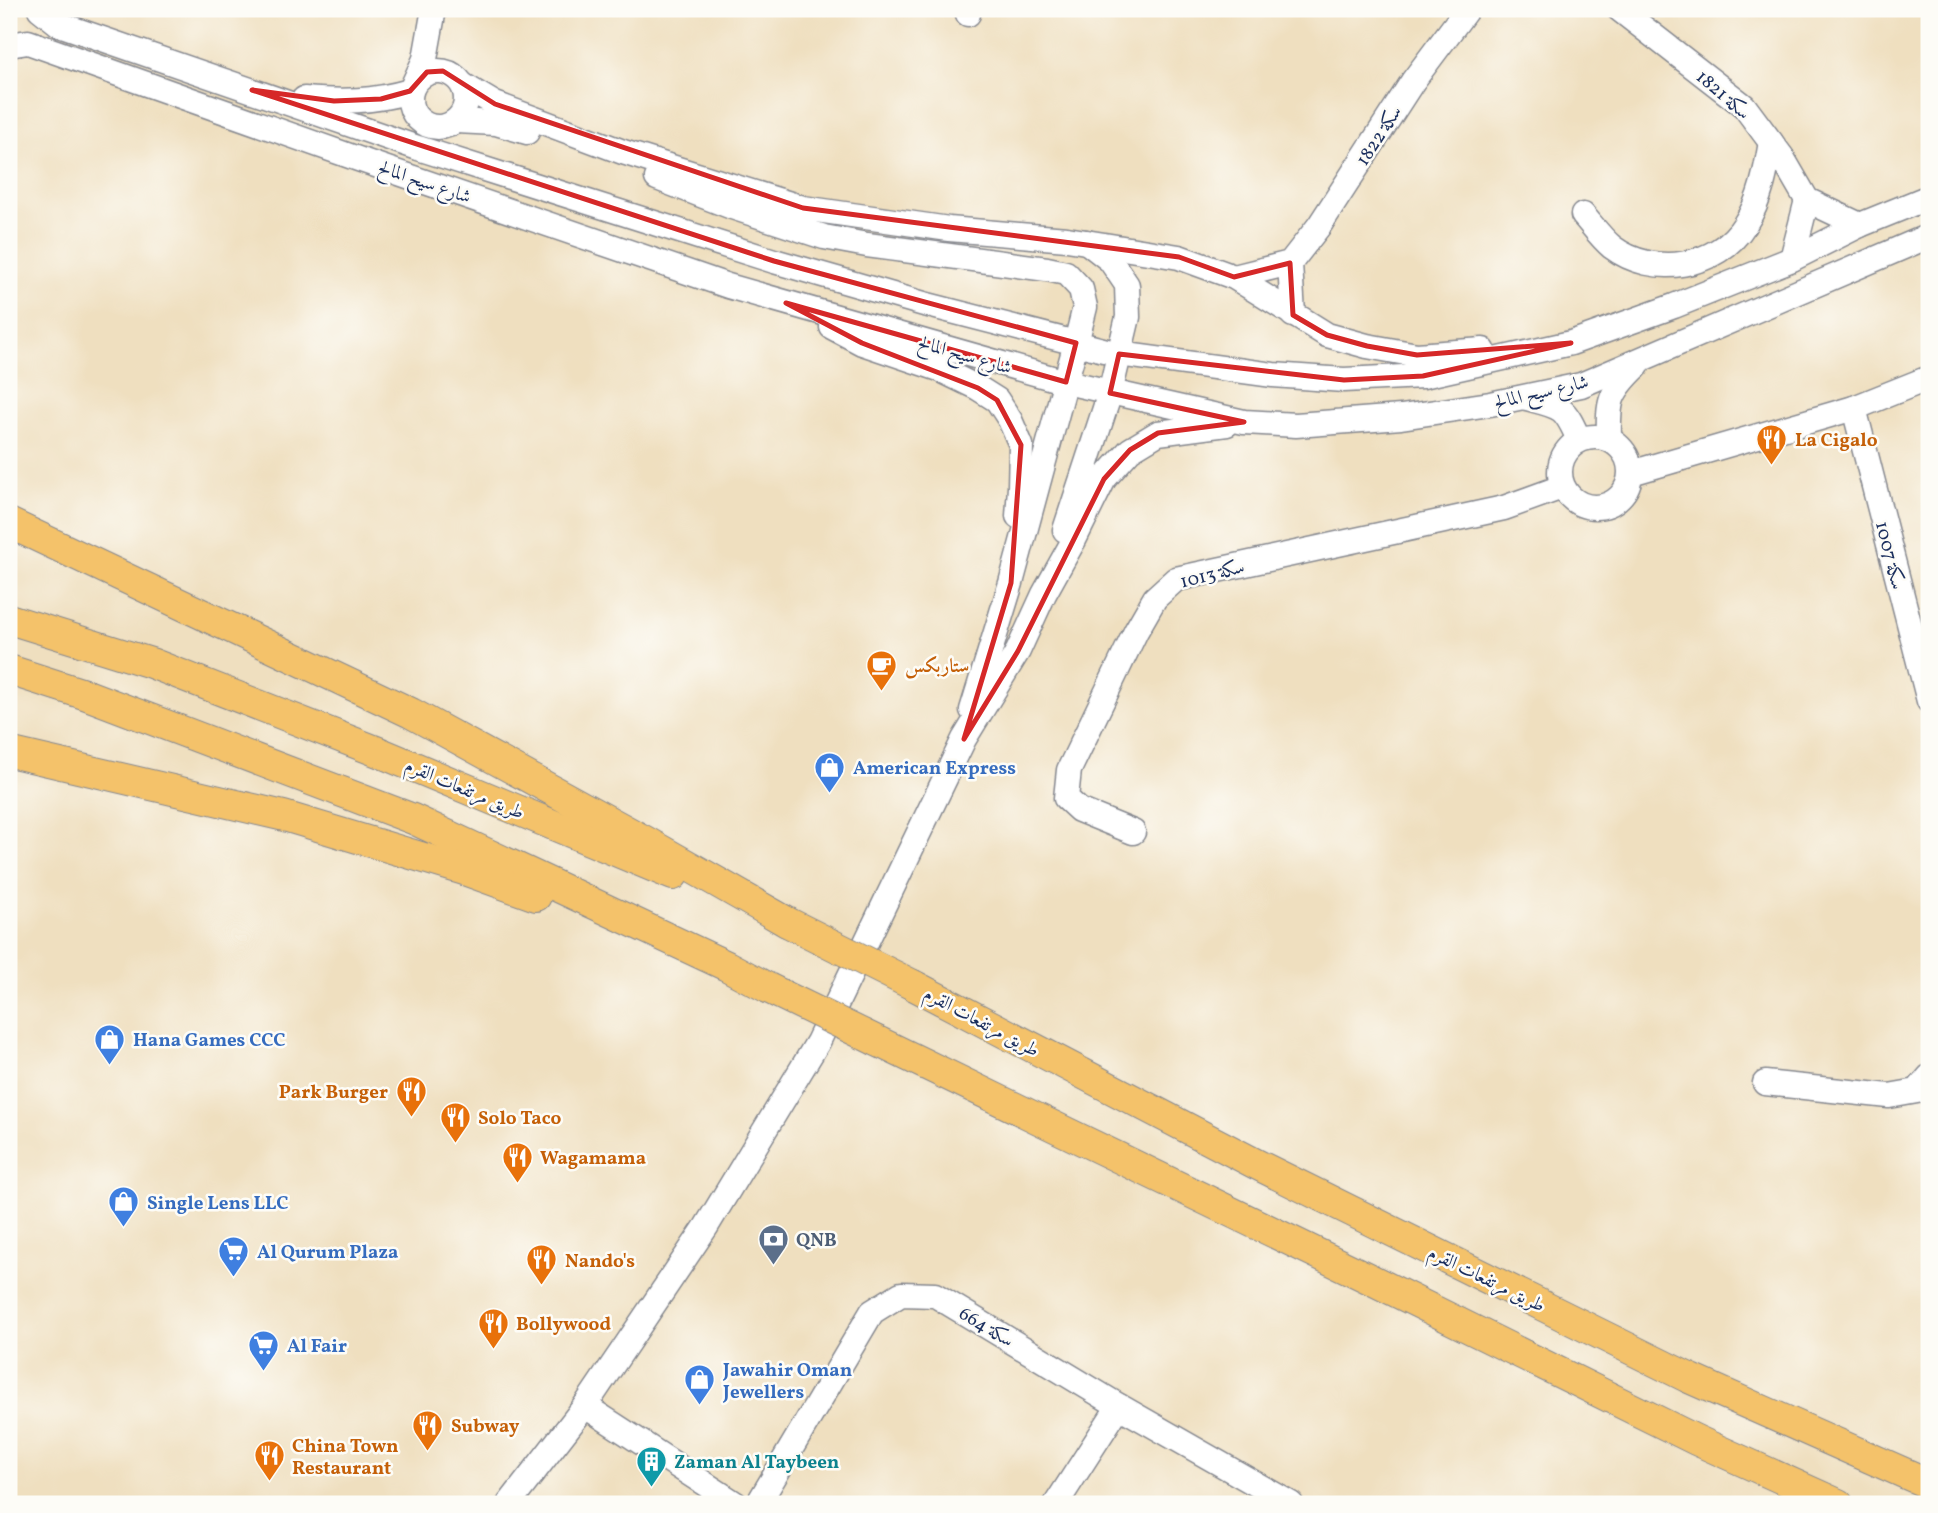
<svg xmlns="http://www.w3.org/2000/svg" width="1938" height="1513" viewBox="0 0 1938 1513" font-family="Vollkorn,Amiri,serif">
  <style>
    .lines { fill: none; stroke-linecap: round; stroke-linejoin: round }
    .minor-casing { stroke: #85878e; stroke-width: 27 }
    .major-casing { stroke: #85878e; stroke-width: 32 }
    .minor { stroke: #fff; stroke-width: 24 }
    .major { stroke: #f4c26a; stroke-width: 30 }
    .major-bridge-casing { stroke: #85878e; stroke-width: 32; stroke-linecap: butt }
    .major-bridge { stroke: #f4c26a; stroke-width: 30 }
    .marked { fill: none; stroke: #d62828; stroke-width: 5; stroke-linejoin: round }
    .labels { text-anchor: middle; stroke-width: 5; stroke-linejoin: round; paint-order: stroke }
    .street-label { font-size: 19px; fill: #1b2f5e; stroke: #fdfcf7 }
    .food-label { font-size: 19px; font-weight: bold; fill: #c56008; stroke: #fdfcf7; text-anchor: start }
    .shop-label { font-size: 19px; font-weight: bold; fill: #366cbe; stroke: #fdfcf7; text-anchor: start }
    .service-label { font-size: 19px; font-weight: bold; fill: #4e5e75; stroke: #fdfcf7; text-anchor: start }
    .culture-label { font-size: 19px; font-weight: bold; fill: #0d838f; stroke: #fdfcf7; text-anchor: start }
  </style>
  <rect width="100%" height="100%" fill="#fdfcf7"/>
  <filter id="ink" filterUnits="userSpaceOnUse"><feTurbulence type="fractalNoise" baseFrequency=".0143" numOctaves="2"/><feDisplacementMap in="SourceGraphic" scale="14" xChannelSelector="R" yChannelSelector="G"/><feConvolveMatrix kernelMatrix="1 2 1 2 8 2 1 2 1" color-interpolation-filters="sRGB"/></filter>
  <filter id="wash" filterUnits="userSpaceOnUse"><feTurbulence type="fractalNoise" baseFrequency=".00686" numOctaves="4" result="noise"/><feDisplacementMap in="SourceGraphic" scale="28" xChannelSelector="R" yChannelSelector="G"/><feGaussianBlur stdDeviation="1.57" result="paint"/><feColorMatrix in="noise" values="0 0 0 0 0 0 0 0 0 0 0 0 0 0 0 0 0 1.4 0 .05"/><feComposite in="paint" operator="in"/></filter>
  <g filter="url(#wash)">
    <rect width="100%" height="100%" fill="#efdfbf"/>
  </g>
  <g filter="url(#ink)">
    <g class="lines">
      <defs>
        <g id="minor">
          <path d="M40 9 59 24 418 148 774 261 924 304 1119 354 1273 375 1344 380 1423 376 1571 343 1674 306 1792 259 1860 225 1929 197"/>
          <path d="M968 9V14"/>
          <path d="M1619 9 1744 106 1782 157 1807 200 1860 225"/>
          <path d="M9 45 28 42 361 160 728 286 1066 382 1244 422 1296 425 1401 417 1490 404 1581 385 1929 236"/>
          <circle cx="438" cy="99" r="28"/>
          <path d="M414 83 425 59 434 9"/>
          <path d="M463 85 495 104 623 152 803 208 949 229 1067 239 1179 257 1234 277 1327 335 1367 346 1417 355 1483 350"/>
          <path d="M304 99C343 102 372 102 410 91"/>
          <path d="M456 121 496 123 527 132"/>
          <path d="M657 178 732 207 824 237 867 245 1047 269 1066 273 1081 289 1085 307 1076 343 1011 583 972 710"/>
          <path d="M1583 215C1592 225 1601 238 1612 247 1653 278 1718 268 1745 224 1761 200 1766 171 1771 142"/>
          <path d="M1792 259 1807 200"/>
          <path d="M1290 263 1293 315"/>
          <path d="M1234 277 1290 263 1319 226 1413 81 1467 9"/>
          <path d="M832 327 862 343 939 369 978 388 997 400 1010 420 1021 445 1020 487 1018 516"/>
          <path d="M1526 398C1561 407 1564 405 1579 440"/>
          <path d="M1854 408 1929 701"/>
          <circle cx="1595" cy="472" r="35"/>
          <path d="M1609 439C1608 401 1609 393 1637 366"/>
          <path d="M1631 473 1854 408 1929 378"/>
          <path d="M1065 530 1110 393 1128 317 1127 285 1110 260 1087 242"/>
          <path d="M1133 832 1079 810 1066 798 1069 770 1136 631 1155 598 1176 579 1504 508 1562 487"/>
          <path d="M1765 1083 1889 1096 1917 1091 1929 1077"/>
          <path d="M585 1406 736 1504"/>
          <path d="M509 1504 585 1406 706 1227 818 1042 964 739 1018 651 1044 594 1074 540 1104 479 1130 450 1158 433 1227 424"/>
          <path d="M758 1504 872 1312 901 1294 935 1295 1119 1406 1291 1504"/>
          <path d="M1056 1504 1119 1406"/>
        </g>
        <g id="major">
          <path d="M9 523 411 713 645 841 787 922"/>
          <path d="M9 619 151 663 381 753 673 875"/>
          <path d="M9 670 87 695 413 819 727 966 768 988"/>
          <path d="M9 752 284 816 464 870 536 896"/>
          <path d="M913 985 1256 1164 1687 1377 1929 1484"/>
          <path d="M877 1041 1370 1279 1696 1440 1838 1504"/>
        </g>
      </defs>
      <use href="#minor" class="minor-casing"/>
      <use href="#major" class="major-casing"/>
      <use href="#minor" class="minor"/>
      <use href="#major" class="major"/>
      <defs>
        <g id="major-bridge">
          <path d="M787 922 913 985"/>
          <path d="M768 988 877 1041"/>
        </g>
      </defs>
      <use href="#major-bridge" class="major-bridge-casing"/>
      <use href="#major-bridge" class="major-bridge"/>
    </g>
  </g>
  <path class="marked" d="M443 71 495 104 803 208 1179 257 1234 277 1290 263 1293 315 1327 335 1367 346 1417 355 1571 343 1423 376 1344 380 1119 354 1110 393 1244 422 1158 433 1130 450 1104 479 1018 651 964 739 1011 583 1021 445 997 400 978 388 862 343 786 303 1066 382 1076 343 774 261 252 90 334 101 381 99 410 91 427 72Z"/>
  <defs>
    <symbol id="restaurant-pin" viewBox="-11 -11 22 30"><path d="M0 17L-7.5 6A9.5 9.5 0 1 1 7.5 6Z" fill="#e8710a" stroke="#fdfcf7"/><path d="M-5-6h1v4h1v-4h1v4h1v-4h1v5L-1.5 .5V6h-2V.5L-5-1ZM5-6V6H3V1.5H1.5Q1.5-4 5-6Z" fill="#fff"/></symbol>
    <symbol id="cafe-pin" viewBox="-11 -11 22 30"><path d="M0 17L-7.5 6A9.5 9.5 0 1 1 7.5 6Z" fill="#e8710a" stroke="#fdfcf7"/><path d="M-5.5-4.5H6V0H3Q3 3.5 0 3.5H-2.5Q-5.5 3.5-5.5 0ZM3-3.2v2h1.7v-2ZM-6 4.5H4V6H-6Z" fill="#fff"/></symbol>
    <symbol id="shop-pin" viewBox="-11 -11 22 30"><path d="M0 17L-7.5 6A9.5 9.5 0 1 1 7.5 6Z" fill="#3f7fe0" stroke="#fdfcf7"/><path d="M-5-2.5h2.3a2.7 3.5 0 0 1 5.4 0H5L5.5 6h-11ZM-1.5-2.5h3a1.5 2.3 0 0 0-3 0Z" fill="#fff"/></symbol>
    <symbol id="bank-pin" viewBox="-11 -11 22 30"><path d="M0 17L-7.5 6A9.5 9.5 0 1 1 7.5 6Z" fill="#5c6f8a" stroke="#fdfcf7"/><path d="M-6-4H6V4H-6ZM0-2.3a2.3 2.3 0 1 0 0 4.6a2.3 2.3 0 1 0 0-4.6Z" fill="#fff"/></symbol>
    <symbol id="supermarket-pin" viewBox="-11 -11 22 30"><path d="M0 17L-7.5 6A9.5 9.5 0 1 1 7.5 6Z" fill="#3f7fe0" stroke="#fdfcf7"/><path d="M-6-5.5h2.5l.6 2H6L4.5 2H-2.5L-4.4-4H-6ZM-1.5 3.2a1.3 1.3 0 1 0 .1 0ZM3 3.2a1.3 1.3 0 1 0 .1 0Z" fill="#fff"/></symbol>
    <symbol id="building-pin" viewBox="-11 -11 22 30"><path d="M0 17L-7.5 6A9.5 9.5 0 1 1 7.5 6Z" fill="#0f9aa8" stroke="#fdfcf7"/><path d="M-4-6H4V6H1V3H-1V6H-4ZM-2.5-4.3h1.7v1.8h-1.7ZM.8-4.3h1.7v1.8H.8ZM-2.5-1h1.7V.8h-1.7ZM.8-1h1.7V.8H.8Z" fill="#fff"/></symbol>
  </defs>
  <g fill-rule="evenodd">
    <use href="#restaurant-pin" x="1754" y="422" width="35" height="47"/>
    <use href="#cafe-pin" x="864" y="648" width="35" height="47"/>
    <use href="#shop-pin" x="812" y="750" width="35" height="47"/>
    <use href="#shop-pin" x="92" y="1022" width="35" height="47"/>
    <use href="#restaurant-pin" x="394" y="1074" width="35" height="47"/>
    <use href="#restaurant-pin" x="438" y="1100" width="35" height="47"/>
    <use href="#restaurant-pin" x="500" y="1140" width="35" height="47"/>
    <use href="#shop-pin" x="106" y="1184" width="35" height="47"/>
    <use href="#bank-pin" x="756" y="1222" width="35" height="47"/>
    <use href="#supermarket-pin" x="216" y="1234" width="35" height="47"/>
    <use href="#restaurant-pin" x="524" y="1242" width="35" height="47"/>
    <use href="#restaurant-pin" x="476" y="1306" width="35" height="47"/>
    <use href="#supermarket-pin" x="246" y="1328" width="35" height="47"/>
    <use href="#shop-pin" x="682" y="1362" width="35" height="47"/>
    <use href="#restaurant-pin" x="410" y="1408" width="35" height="47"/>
    <use href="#restaurant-pin" x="252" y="1438" width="35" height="47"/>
    <use href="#building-pin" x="634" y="1444" width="35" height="47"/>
  </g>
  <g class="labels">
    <g class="street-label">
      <text transform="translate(1724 94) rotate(41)" y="7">سكة 1821</text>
      <text transform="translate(1378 135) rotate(-57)" y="7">سكة 1822</text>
      <text transform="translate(425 181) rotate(19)" y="7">شارع سيح المالح</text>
      <text transform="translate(965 354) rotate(16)" y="7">شارع سيح المالح</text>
      <text transform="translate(1541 391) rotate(-13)" y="7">شارع سيح المالح</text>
      <text transform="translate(1891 555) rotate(76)" y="7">سكة 1007</text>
      <text transform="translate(1212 573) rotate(-14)" y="7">سكة 1013</text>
      <text transform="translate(465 788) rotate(23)" y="7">طريق مرتفعات القرم</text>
      <text transform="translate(982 1021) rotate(28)" y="7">طريق مرتفعات القرم</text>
      <text transform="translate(1487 1278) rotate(26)" y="7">طريق مرتفعات القرم</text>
      <text transform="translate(987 1326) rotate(31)" y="7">سكة 664</text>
    </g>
    <g class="food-label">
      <text x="1795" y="446">La Cigalo</text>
      <text x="905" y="672">ستاربكس</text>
      <text x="388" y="1098" text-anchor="end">Park Burger</text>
      <text x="478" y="1124">Solo Taco</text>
      <text x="540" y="1164">Wagamama</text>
      <text x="565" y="1267">Nando's</text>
      <text x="516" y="1330">Bollywood</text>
      <text x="451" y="1432">Subway</text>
      <text x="292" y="1452">China Town<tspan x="292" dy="22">Restaurant</tspan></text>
    </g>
    <g class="shop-label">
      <text x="853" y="774">American Express</text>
      <text x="133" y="1046">Hana Games CCC</text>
      <text x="147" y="1209">Single Lens LLC</text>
      <text x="257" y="1258">Al Qurum Plaza</text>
      <text x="287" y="1352">Al Fair</text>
      <text x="723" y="1376">Jawahir Oman<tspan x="723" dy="22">Jewellers</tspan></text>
    </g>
    <g class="service-label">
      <text x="796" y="1246">QNB</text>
    </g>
    <g class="culture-label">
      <text x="674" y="1468">Zaman Al Taybeen</text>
    </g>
  </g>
  <rect width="1938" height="1513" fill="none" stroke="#fdfcf7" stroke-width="35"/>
</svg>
